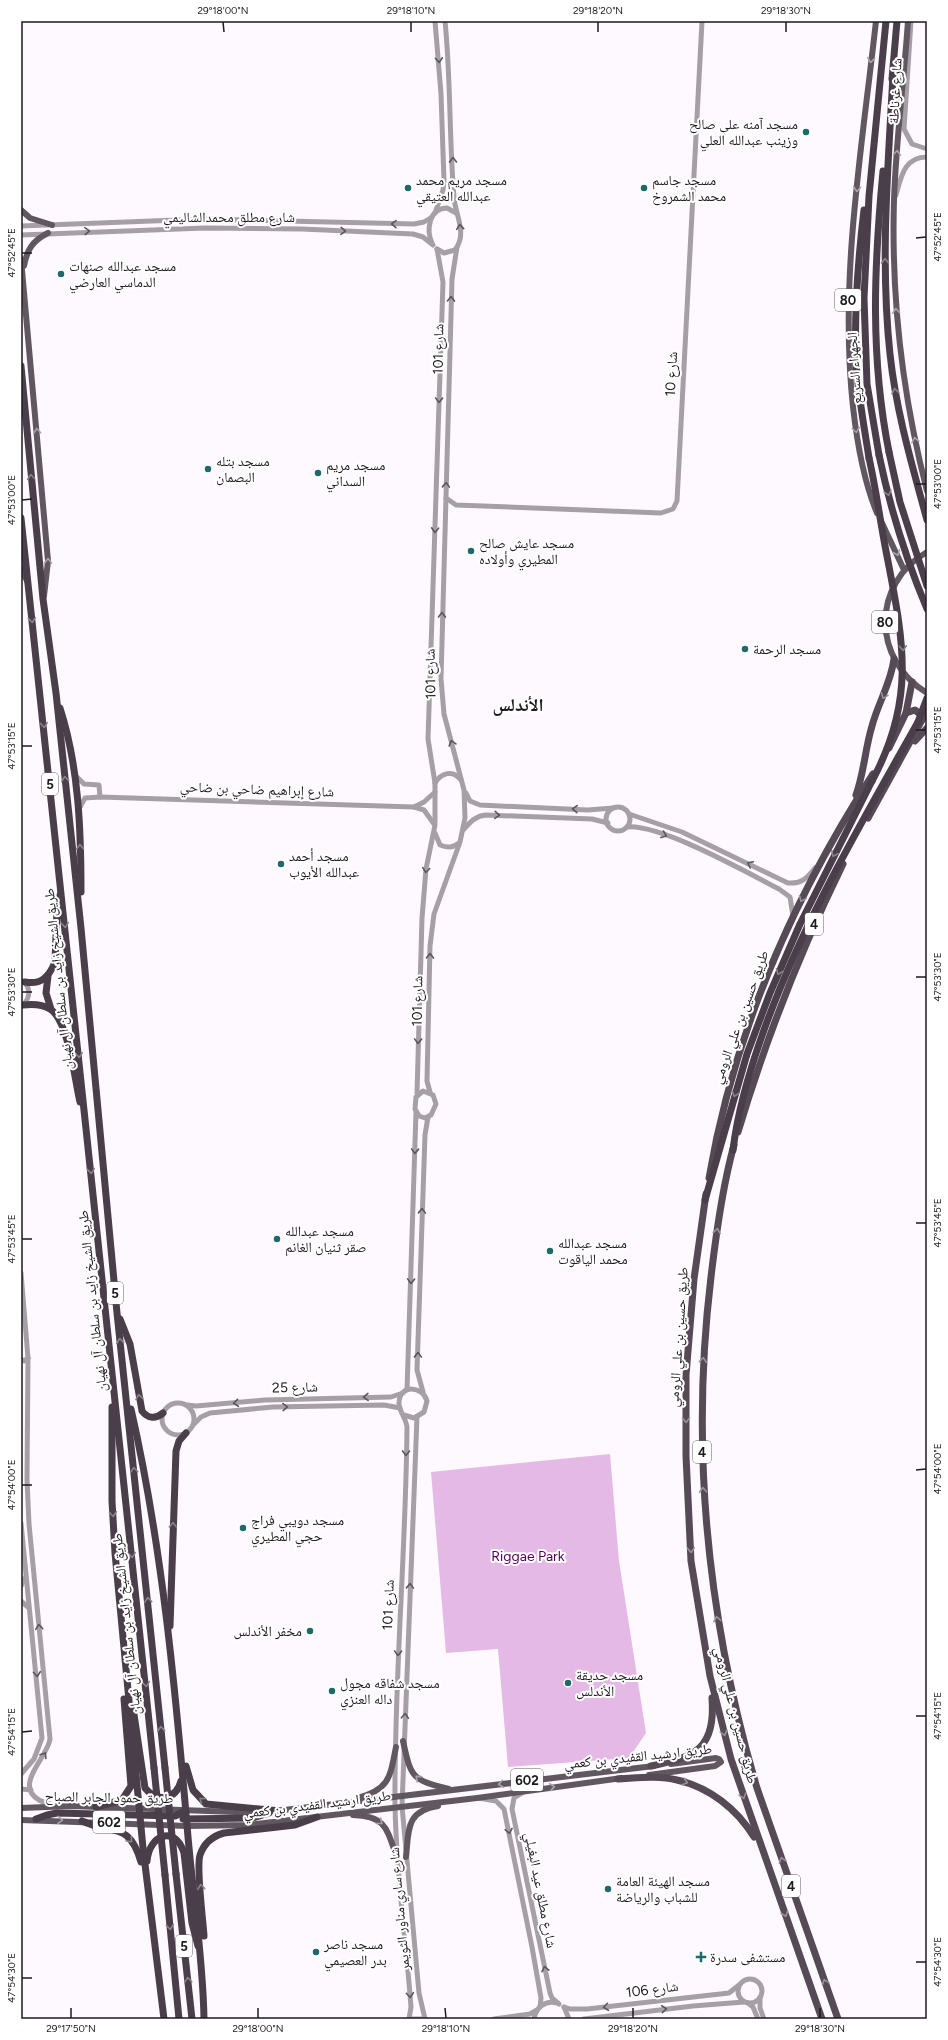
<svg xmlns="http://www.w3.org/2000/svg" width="948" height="2040" viewBox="0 0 948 2040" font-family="Figtree,'Noto Naskh Arabic',sans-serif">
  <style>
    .green { fill: #e4b9e5 }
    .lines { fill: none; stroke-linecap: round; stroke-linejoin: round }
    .tertiary { stroke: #a6a0a6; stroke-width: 5 }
    .primary { stroke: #615761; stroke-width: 6 }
    .trunk { stroke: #554a55; stroke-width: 7 }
    .motorway { stroke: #493e49; stroke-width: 7 }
    .motorway-bridge { stroke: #493e49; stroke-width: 7 }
    .oneway { stroke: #5b565b }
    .oneway2 { stroke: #a8a3a8 }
    .oneway3 { stroke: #898289 }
    .oneway4 { stroke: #999299 }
    .ticks { fill: none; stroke: #1e191e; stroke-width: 1.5 }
    .poi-dot { fill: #1d6a6b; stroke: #fff; stroke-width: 1.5 }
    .labels { text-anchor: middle; stroke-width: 4; stroke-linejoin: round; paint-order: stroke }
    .shield { fill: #fff; stroke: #625e62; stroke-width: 1 }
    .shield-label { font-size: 13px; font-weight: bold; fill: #1e191e }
    .street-label { font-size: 14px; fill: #1e191e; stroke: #fff }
    .poi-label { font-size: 14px; fill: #1e191e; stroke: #fff; text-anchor: start }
    .park-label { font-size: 14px; fill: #520356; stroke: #fff }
    .district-label { font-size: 18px; font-weight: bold; fill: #1e191e; stroke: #fff }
    .neatline { fill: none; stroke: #1e191e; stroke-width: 1.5 }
    .ticks-label { font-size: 10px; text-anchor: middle; fill: #1e191e }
  </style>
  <rect width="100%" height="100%" fill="#fef9fe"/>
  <path class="green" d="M610 1454 619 1561 646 1733 629 1758 508 1767 498 1649 446 1653 431 1472Z"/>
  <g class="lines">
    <g class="tertiary">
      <path d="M435 21 441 94 444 181 443 190 436 210"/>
      <path d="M911 21 904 129 912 144 927 149"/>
      <path d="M896 195C901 177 904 157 927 157"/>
      <path d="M21 226 204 219 414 224 424 222 432 217"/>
      <path d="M21 235 205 228 302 229 413 234 423 237 433 245"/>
      <path d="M432 243C426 230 429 208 447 208L456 213"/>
      <path d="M437 249 444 253 455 250C468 233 455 215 454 197 449 139 451 80 445 21"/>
      <path d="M446 498 456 505 661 513 673 509 677 501 702 21"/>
      <path d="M76 776 84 784 99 785 100 797"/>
      <path d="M435 783C441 773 453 769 461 780"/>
      <path d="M466 793 470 801 480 805 588 810 613 808"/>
      <path d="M80 807 85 798 100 797 414 807 424 810 434 824"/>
      <path d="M414 807 424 802 435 792"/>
      <circle cx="618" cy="819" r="12"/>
      <path d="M629 814 682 832 788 883C802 884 807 878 815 868"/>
      <path d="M627 827C661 824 746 872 779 889L790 897 793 916"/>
      <path d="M464 829C471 821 476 816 486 815L592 819 608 823"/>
      <path d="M435 833 440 845C448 848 453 848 459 843"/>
      <path d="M21 980C31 986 31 997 23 1005"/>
      <path d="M423 1091 433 1095 436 1104 431 1115 425 1118 419 1116 415 1109 416 1097Z"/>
      <path d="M430 1092 427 1081 430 946 434 914 460 842 465 818 464 790 444 714 441 679 452 279 457 247"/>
      <path d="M417 1093 422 918 426 869 435 825V783L428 739 443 282 437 249"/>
      <path d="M21 1273 28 1358 27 1480 29 1524 50 1739C48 1757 13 1785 39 1800 44 1803 52 1804 57 1806"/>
      <path d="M21 1359 24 1361 28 1358"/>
      <path d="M407 1390 416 1112"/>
      <path d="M423 1392 417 1370 425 1135 428 1117"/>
      <circle cx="178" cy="1419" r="16"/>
      <path d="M187 1405 196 1406 265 1400 391 1397 403 1393"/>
      <path d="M404 1415 414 1418 424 1412 427 1401C423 1386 400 1384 399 1402 398 1410 406 1418 407 1427 406 1553 394 1679 395 1805 396 1873 406 1939 411 2007L409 2019"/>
      <path d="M417 1417 402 1806 419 1993 425 2019"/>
      <path d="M194 1424 201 1417 210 1413 273 1407 384 1405 400 1408"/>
      <path d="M21 1523 42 1738 34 1759 21 1774"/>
      <path d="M21 1586 25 1578"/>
      <path d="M21 1601 29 1608"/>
      <path d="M21 1789 31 1790"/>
      <path d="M522 1793 514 1798 512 1809 550 1993 552 1998 559 2004"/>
      <path d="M478 1798 496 1801 504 1809 532 1947 541 1998 540 2007"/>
      <circle cx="750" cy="1991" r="12"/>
      <path d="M760 1997V2008L764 2019"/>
      <path d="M748 2003 753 2007 758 2019"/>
      <path d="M564 2007 570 2009H587L729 1993 739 1985"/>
      <path d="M564 2007 569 2019"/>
      <path d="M413 2019H423"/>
      <path d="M494 2019 530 2014 537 2010"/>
      <path d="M534 2019C536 2007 545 2000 557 2003"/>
      <path d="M584 2019 693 2006 744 2002"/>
    </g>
    <g class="primary">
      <path d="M876 21C862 149 839 278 853 407 857 442 863 480 877 513"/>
      <path d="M908 21C904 80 896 140 894 200 891 300 902 394 927 491"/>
      <path d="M21 210 30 218 52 225"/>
      <path d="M21 259 48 561 44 596"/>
      <path d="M24 266C27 250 32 241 48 233"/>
      <path d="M882 523 904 570"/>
      <path d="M927 552C871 584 872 660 927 693"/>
      <path d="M21 568 27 581"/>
      <path d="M403 1741C411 1778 412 1780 449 1789"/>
      <path d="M649 1775 715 1766 721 1762 719 1759 716 1758 671 1764"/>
      <path d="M358 1798C390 1789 390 1777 396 1747"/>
      <path d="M21 1808 72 1806 265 1813"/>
      <path d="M276 1811 654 1766"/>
      <path d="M353 1815C387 1816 387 1830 397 1858"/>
      <path d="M21 1820 187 1826 248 1825 477 1798 622 1778"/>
      <path d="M406 1857C409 1831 405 1811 438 1806"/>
    </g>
    <g class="trunk">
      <path d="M906 713 915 710 921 715 922 719"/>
      <path d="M915 741 927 728"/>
      <path d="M889 748 906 713 912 682"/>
      <path d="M856 795C864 773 865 749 872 726 878 703 891 683 894 659"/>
      <path d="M868 818 927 711"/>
      <path d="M738 1132C766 1038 800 952 843 864"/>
      <path d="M734 1145C722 1188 716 1234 711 1277 690 1450 708 1622 757 1788L838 2019"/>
      <path d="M709 1178C734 1031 793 898 873 774"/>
      <path d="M706 1194 694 1279 686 1375V1456L691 1561 710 1676 731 1759 822 2019"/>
      <path d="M651 1766C695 1757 716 1749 712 1698"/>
      <path d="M618 1779C637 1778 658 1775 677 1780 709 1787 737 1809 754 1837"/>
    </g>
    <g class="motorway">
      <path d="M893 75C888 168 880 261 890 354 896 411 912 465 927 520"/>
      <path d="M892 79 897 21"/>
      <path d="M883 171C874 266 870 357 889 452"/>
      <path d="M864 210C858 260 854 311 856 362 858 394 864 426 869 458"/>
      <path d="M21 366 43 599 56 693 81 928 117 1313 165 1768"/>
      <path d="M879 455 867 384 864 298 869 196 886 21"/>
      <path d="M21 518 154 1768"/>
      <path d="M60 708C79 767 81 831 81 892"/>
      <path d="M48 976 46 993 51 1009"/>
      <path d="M25 982C41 985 49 977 55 962L57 909 60 895"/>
      <path d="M23 1005C32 1004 42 1004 50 1009 68 1019 75 1081 80 1102"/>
      <path d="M733 1150C738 1108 750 1069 764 1030 803 921 862 822 918 722"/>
      <path d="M705 1200 747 1054 770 993 800 924 872 781"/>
      <path d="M120 1319 130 1344 142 1411C148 1419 156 1419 163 1413"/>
      <path d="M112 1407V1501L115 1553 143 1848 164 2019"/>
      <path d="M131 1409C162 1545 175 1686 187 1825 192 1890 203 1954 204 2019"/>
      <path d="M170 1626 176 1451 179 1441 186 1433"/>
      <path d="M133 1708 145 1788C157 1803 176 1800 181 1781"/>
      <path d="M186 1766 193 1790 206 1804 281 1811"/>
      <path d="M96 1807 122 1800 131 1786 124 1699"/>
      <path d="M36 1819 47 1815 57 1813 175 1816 185 1811"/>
      <path d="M183 1819 253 1818 269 1813"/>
      <path d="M82 1821C113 1835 129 1821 141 1862"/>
      <path d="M147 1861C149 1835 175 1824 184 1853L192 1923 198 1946"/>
      <path d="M176 1874 192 2019"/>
      <path d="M165 1875 179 2019"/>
      <path d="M204 1936C203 1919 196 1867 200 1855 204 1843 213 1836 224 1833L295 1825 317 1817"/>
    </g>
    <g class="motorway-bridge">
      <path d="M889 452 900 502 927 586"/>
      <path d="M879 455C890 508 906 559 927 609"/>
      <path d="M869 458C876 489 880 520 886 551 903 639 917 698 872 781"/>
      <path d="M918 722 927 698"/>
      <path d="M154 1768 165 1875"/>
      <path d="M165 1768 176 1874"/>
    </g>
  </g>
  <defs><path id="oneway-chevron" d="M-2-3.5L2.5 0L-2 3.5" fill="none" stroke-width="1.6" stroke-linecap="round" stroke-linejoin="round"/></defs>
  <g class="oneway">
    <use href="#oneway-chevron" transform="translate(439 60) rotate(86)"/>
    <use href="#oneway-chevron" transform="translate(453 160) rotate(-91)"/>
    <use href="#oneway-chevron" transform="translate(394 224) rotate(-179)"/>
    <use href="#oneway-chevron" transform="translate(460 227) rotate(-96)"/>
    <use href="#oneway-chevron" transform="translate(87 231) rotate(-3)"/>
    <use href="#oneway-chevron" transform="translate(343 231) rotate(2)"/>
    <use href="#oneway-chevron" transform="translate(451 299) rotate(-89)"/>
    <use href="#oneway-chevron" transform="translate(439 400) rotate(92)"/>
    <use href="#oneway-chevron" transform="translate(446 485) rotate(-88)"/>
    <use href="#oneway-chevron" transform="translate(435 530) rotate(93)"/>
    <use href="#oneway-chevron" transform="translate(442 615) rotate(-89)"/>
    <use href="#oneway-chevron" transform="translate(452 743) rotate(-106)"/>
    <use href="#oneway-chevron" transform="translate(575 809) rotate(-178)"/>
    <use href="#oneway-chevron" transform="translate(497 815) rotate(2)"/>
    <use href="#oneway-chevron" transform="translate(664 835) rotate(21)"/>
    <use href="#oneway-chevron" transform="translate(750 864) rotate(-153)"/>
    <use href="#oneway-chevron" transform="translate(426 870) rotate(98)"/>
    <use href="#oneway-chevron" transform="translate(430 956) rotate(-89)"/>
    <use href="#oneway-chevron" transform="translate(418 1041) rotate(92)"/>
    <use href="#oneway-chevron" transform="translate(415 1151) rotate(92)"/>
    <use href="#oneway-chevron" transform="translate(422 1211) rotate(-88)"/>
    <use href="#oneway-chevron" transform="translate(411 1281) rotate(92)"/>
    <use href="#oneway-chevron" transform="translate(418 1355) rotate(-88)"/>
    <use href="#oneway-chevron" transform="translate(366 1397) rotate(179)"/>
    <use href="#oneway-chevron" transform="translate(236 1403) rotate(174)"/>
    <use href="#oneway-chevron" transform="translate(285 1407) rotate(-2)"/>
    <use href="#oneway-chevron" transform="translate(406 1453) rotate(91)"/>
    <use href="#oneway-chevron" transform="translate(410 1586) rotate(-88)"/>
    <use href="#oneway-chevron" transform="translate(39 1627) rotate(-96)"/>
    <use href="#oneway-chevron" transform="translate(398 1653) rotate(92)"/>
    <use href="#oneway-chevron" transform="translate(37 1674) rotate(85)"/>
    <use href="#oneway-chevron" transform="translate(405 1716) rotate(-87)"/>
    <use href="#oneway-chevron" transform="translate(44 1755) rotate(-58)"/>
    <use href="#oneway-chevron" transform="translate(509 1831) rotate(79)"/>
    <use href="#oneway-chevron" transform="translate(545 1969) rotate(-102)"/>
    <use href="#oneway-chevron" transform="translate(410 1995) rotate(85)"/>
    <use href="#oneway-chevron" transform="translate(606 2007) rotate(173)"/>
    <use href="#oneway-chevron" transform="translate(664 2009) rotate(-6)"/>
  </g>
  <g class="oneway2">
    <use href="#oneway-chevron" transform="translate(871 60) rotate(96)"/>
    <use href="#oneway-chevron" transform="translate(897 153) rotate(-86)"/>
    <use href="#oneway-chevron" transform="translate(857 189) rotate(95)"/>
    <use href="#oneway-chevron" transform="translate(896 311) rotate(-94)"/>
    <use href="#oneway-chevron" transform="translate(856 430) rotate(82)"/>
    <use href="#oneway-chevron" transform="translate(37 431) rotate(-95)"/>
    <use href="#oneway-chevron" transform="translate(915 440) rotate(-102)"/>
    <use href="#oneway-chevron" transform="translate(897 553) rotate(67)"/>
    <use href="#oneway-chevron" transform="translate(48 561) rotate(-91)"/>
    <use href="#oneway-chevron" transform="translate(418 1778) rotate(-140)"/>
    <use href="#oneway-chevron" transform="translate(501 1784) rotate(172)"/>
    <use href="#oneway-chevron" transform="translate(552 1787) rotate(-8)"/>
    <use href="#oneway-chevron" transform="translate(60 1820) rotate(2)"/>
    <use href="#oneway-chevron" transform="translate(380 1822) rotate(39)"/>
  </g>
  <g class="oneway3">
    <use href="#oneway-chevron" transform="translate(885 261) rotate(-90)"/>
    <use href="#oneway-chevron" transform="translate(895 391) rotate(-100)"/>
    <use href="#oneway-chevron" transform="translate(31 477) rotate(-95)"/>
    <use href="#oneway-chevron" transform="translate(888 493) rotate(77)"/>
    <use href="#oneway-chevron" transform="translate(32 620) rotate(84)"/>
    <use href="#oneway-chevron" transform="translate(903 648) rotate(87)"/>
    <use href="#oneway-chevron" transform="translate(44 725) rotate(84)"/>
    <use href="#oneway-chevron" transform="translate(65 779) rotate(-96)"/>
    <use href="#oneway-chevron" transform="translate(80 847) rotate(-92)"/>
    <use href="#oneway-chevron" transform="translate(834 854) rotate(117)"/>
    <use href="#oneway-chevron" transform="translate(65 925) rotate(84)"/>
    <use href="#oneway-chevron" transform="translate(779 972) rotate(112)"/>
    <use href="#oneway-chevron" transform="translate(79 1055) rotate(84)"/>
    <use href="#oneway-chevron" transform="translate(735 1094) rotate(107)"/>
    <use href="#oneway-chevron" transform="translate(91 1171) rotate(84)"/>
    <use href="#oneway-chevron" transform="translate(120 1341) rotate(-96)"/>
    <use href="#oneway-chevron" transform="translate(139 1397) rotate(-100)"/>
    <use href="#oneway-chevron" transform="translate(134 1470) rotate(-96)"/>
    <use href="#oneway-chevron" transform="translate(113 1514) rotate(86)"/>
    <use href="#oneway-chevron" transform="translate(173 1525) rotate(-88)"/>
    <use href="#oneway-chevron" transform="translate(132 1555) rotate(84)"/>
    <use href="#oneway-chevron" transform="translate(148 1600) rotate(-96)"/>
    <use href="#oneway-chevron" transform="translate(146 1684) rotate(84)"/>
    <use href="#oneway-chevron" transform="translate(161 1729) rotate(-96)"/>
    <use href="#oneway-chevron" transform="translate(202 1800) rotate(-142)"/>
    <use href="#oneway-chevron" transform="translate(130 1840) rotate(49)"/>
    <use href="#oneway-chevron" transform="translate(201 1887) rotate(-96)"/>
    <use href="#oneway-chevron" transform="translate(170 1927) rotate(84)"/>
    <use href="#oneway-chevron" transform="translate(188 1980) rotate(-96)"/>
  </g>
  <g class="oneway4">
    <use href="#oneway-chevron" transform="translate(884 696) rotate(111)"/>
    <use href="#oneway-chevron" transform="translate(802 899) rotate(115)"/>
    <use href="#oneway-chevron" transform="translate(717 1231) rotate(-80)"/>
    <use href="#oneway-chevron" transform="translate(703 1360) rotate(-86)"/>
    <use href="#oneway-chevron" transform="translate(686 1420) rotate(89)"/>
    <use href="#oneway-chevron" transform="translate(703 1490) rotate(-93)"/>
    <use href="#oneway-chevron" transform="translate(691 1550) rotate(87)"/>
    <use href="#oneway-chevron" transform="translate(717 1619) rotate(-100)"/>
    <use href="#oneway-chevron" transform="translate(724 1733) rotate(75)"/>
    <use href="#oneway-chevron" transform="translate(685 1782) rotate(16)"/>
    <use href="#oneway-chevron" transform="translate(743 1796) rotate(72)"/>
    <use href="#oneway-chevron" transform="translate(782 1860) rotate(-109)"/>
    <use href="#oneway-chevron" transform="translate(785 1914) rotate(71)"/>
    <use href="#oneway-chevron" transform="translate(825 1982) rotate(-110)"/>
  </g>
  <path class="ticks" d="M223 22 224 32M411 22V32M598 22V32M786 22V32M916 238 926 237M22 253H32M916 484H926M22 500 32 499M916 730H926M22 746H32M916 977H926M22 992H32M916 1223H926M22 1239H32M916 1470 926 1469M22 1485H32M916 1716H926M22 1732 32 1731M916 1962H926M22 1978H32M71 2008V2018M258 2008V2018M445 2008 446 2018M633 2008V2018M820 2008V2018"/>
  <g class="poi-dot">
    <circle cx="806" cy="132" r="4"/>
    <circle cx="408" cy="188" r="4"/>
    <circle cx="644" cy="188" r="4"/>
    <circle cx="61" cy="274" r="4"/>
    <circle cx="208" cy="469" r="4"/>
    <circle cx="318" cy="473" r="4"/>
    <circle cx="471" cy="551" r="4"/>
    <circle cx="745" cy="649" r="4"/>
    <circle cx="281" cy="864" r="4"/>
    <circle cx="277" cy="1239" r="4"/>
    <circle cx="550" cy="1251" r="4"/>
    <circle cx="243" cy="1528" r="4"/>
    <circle cx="310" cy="1631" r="4"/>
    <circle cx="568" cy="1683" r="4"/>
    <circle cx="332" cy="1691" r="4"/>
    <circle cx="608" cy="1889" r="4"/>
    <circle cx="316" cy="1952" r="4"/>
    <path d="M699 1951h4v4h4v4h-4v4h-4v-4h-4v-4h4z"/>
  </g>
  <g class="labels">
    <g class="shield">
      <rect x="835" y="289" width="26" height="22" rx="3"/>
      <rect x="872" y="611" width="26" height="22" rx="3"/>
      <rect x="42" y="773" width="16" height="22" rx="3"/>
      <rect x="805" y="913" width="18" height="22" rx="3"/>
      <rect x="107" y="1282" width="16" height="22" rx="3"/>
      <rect x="693" y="1441" width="18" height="22" rx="3"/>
      <rect x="511" y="1769" width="32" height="22" rx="3"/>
      <rect x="93" y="1811" width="32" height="22" rx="3"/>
      <rect x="782" y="1875" width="18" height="22" rx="3"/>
      <rect x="176" y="1935" width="16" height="22" rx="3"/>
    </g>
    <g class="shield-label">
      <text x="848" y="305">80</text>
      <text x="885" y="627">80</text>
      <text x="50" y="789">5</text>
      <text x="814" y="929">4</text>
      <text x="115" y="1298">5</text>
      <text x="702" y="1457">4</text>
      <text x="527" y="1785">602</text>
      <text x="109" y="1827">602</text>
      <text x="791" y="1891">4</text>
      <text x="184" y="1951">5</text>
    </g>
    <g class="street-label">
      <text transform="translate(895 91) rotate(-87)" y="5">شارع غرناطة</text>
      <text x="229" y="222">شارع مطلق محمدالشاليمي</text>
      <text transform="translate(438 349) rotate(-89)" y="5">شارع 101</text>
      <text transform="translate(854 368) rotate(-94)" y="5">الجهراء السريع</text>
      <text transform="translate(671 374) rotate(-87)" y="5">شارع 10</text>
      <text transform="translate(430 674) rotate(-91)" y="5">شارع 101</text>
      <text transform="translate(257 789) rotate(2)" y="5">شارع إبراهيم ضاحي بن ضاحي</text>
      <text transform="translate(58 979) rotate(-96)" y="5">طريق الشيخ زايد بن سلطان آل نهيان</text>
      <text transform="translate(417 1001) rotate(-89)" y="5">شارع 101</text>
      <text transform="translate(740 1017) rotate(-70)" y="5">طريق حسين بن علي الرومي</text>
      <text transform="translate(92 1301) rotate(-96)" y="5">طريق الشيخ زايد بن سلطان آل نهيان</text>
      <text transform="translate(678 1337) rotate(-86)" y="5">طريق حسين بن علي الرومي</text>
      <text transform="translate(295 1387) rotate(-1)" y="5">شارع 25</text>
      <text transform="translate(388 1605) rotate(-88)" y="5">شارع 101</text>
      <text transform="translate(126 1624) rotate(-96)" y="5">طريق الشيخ زايد بن سلطان آل نهيان</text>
      <text transform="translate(736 1715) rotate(76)" y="5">طريق حسين بن علي الرومي</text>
      <text transform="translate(638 1756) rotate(-6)" y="5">طريق ارشيد القفيدي بن كعمي</text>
      <text transform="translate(109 1797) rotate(1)" y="5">طريق حمود الجابر الصباح</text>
      <text transform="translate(317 1804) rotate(-7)" y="5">طريق ارشيد القفيدي بن كعمي</text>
      <text transform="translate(541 1890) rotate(79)" y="5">شارع مطلق عيد البغيلي</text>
      <text transform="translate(399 1909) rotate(-95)" y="5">شارع ساري مناور الثويمر</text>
      <text transform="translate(652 1989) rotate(-7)" y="5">شارع 106</text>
    </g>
    <g class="poi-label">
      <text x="798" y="129" text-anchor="end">مسجد آمنه علي صالح<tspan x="798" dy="16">وزينب عبدالله العلي</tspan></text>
      <text x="416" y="185">مسجد مريم محمد<tspan x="416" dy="16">عبدالله العتيقي</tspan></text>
      <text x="652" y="185">مسجد جاسم<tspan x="652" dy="16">محمد الشمروخ</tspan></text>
      <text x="69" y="271">مسجد عبدالله صنهات<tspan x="69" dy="16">الدماسي العارضي</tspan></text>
      <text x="216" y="466">مسجد بتله<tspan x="216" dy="16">البصمان</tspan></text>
      <text x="326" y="470">مسجد مريم<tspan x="326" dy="16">السداني</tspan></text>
      <text x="479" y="548">مسجد عايش صالح<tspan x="479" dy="16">المطيري وأولاده</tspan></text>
      <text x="753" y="654">مسجد الرحمة</text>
      <text x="289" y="861">مسجد أحمد<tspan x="289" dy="16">عبدالله الأيوب</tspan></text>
      <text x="285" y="1236">مسجد عبدالله<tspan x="285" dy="16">صقر ثنيان الغانم</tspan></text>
      <text x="558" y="1248">مسجد عبدالله<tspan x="558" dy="16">محمد الياقوت</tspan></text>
      <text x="251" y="1525">مسجد دويبي فراج<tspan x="251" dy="16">حجي المطيري</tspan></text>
      <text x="302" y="1636" text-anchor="end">مخفر الأندلس</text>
      <text x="576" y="1680">مسجد حديقة<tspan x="576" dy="16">الأندلس</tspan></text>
      <text x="340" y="1688">مسجد شفاقه مجول<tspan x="340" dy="16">داله العنزي</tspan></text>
      <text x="616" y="1886">مسجد الهيئة العامة<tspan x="616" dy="16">للشباب والرياضة</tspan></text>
      <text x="324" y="1949">مسجد ناصر<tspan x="324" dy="16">بدر العصيمي</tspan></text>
      <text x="710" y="1962">مستشفى سدرة</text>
    </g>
    <g class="park-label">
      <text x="528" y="1561">Riggae Park</text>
    </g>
    <g class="district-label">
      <text x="518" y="711">الأندلس</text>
    </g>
  </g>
  <rect width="948" height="2040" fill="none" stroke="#ffffff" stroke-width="44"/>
  <rect x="22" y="22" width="904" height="1996" class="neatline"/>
  <g class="ticks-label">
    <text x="223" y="14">29°18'00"N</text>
    <text x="411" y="14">29°18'10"N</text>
    <text x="598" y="14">29°18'20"N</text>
    <text x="786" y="14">29°18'30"N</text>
    <text transform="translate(937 237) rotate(-90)" y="4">47°52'45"E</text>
    <text transform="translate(11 253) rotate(-90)" y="4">47°52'45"E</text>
    <text transform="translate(937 484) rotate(-90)" y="4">47°53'00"E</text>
    <text transform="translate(11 500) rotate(-90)" y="4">47°53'00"E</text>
    <text transform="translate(937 730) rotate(-90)" y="4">47°53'15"E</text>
    <text transform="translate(11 746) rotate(-90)" y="4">47°53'15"E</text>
    <text transform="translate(937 977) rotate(-90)" y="4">47°53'30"E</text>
    <text transform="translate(11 992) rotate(-90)" y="4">47°53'30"E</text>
    <text transform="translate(937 1223) rotate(-90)" y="4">47°53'45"E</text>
    <text transform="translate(11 1239) rotate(-90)" y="4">47°53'45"E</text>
    <text transform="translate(937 1469) rotate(-90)" y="4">47°54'00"E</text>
    <text transform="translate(11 1485) rotate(-90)" y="4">47°54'00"E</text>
    <text transform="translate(937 1716) rotate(-90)" y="4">47°54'15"E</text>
    <text transform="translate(11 1732) rotate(-90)" y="4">47°54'15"E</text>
    <text transform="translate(937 1962) rotate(-90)" y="4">47°54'30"E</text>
    <text transform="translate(11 1978) rotate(-90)" y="4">47°54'30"E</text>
    <text x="71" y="2032">29°17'50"N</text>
    <text x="258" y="2032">29°18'00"N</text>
    <text x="446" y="2032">29°18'10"N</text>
    <text x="633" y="2032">29°18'20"N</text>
    <text x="820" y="2032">29°18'30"N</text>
  </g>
</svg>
